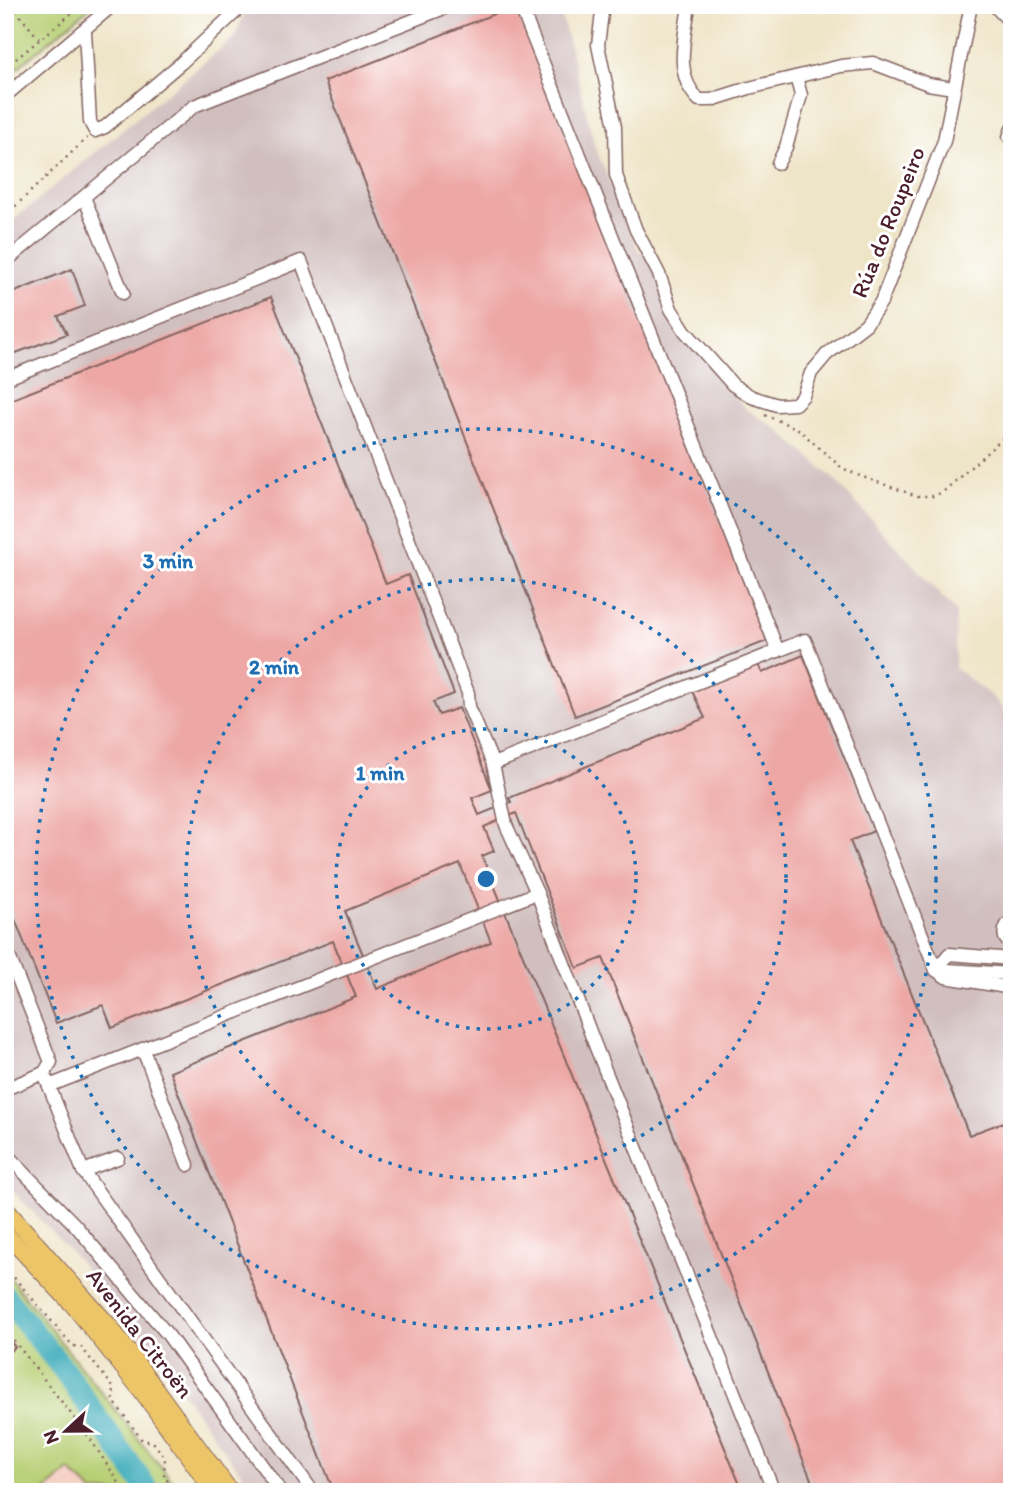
<svg xmlns="http://www.w3.org/2000/svg" width="1017" height="1497" viewBox="0 0 1017 1497" font-family="Itim,sans-serif">
  <style>
    .built { fill: #f6d1c5 }
    .industrial { fill: #d1bfbf }
    .green { fill: #b7cf74; stroke: #807750; stroke-width: 2 }
    .lines { fill: none; stroke-linecap: round; stroke-linejoin: round }
    .river { stroke: #3cabba; stroke-width: 23 }
    .building { fill: #eda8a5; fill-rule: evenodd }
    .minor-casing { stroke: #836461; stroke-width: 15 }
    .major-casing { stroke: #836461; stroke-width: 18 }
    .path { stroke: #836461; stroke-width: 2.5; stroke-dasharray: 2 5; stroke-linecap: butt }
    .minor { stroke: #fff; stroke-width: 12 }
    .major { stroke: #edc569; stroke-width: 16 }
    .ring { fill: none; stroke: #1f6fb2; stroke-width: 3.5; stroke-dasharray: 3.5 7 }
    .labels { text-anchor: middle; stroke-width: 6; stroke-linejoin: round; paint-order: stroke }
    .street-label { font-size: 23px; fill: #4a1f2b; stroke: #fff }
    .centre { fill: #1f6fb2; stroke: #fff; stroke-width: 3.5 }
    .ring-label { font-size: 21px; text-anchor: middle; font-weight: bold; fill: #1f6fb2; stroke: #fff; stroke-width: 6; stroke-linejoin: round; paint-order: stroke }
  </style>
  <rect width="100%" height="100%" fill="#fff"/>
  <filter id="ink" filterUnits="userSpaceOnUse"><feTurbulence type="fractalNoise" baseFrequency=".0143" numOctaves="2"/><feDisplacementMap in="SourceGraphic" scale="14" xChannelSelector="R" yChannelSelector="G"/><feConvolveMatrix kernelMatrix="1 2 1 2 8 2 1 2 1" color-interpolation-filters="sRGB"/></filter>
  <filter id="wash" filterUnits="userSpaceOnUse"><feTurbulence type="fractalNoise" baseFrequency=".00686" numOctaves="4" result="noise"/><feDisplacementMap in="SourceGraphic" scale="28" xChannelSelector="R" yChannelSelector="G"/><feGaussianBlur stdDeviation="1.57" result="paint"/><feColorMatrix in="noise" values="0 0 0 0 0 0 0 0 0 0 0 0 0 0 0 0 0 1.4 0 .05"/><feComposite in="paint" operator="in"/></filter>
  <g filter="url(#wash)">
    <rect width="100%" height="100%" fill="#eee4c6"/>
    <path class="built" d="M84 1456 111 1492H44Z"/>
    <path class="industrial" d="M247 5H559L595 147 639 251 650 259 678 330 746 409 777 429 834 479 956 612 955 668 995 699 1012 720V1492H255L136 1329 71 1252 5 1183V227L236 36Z"/>
    <g class="green">
      <path d="M5 5H93L5 78Z"/>
      <path d="M5 1272 181 1492H93L69 1470 44 1492H5Z"/>
    </g>
    <g class="lines">
      <path class="river" d="M5 1297 64 1370 149 1492"/>
    </g>
    <g id="blocks">
      <g class="building">
        <path d="M514 6 767 641 575 716 325 81Z"/>
        <path d="M72 269 85 306 58 316 67 334 5 357V296Z"/>
        <path d="M271 297 386 584 408 575 454 694 433 702 439 715 459 708 492 790 472 798 479 815 511 802 509 798 705 718 692 691 758 664 762 673 803 655 874 831 850 841 969 1135 1012 1119V1492H816L603 958 577 968 516 813 484 827 494 851 482 856 743 1492H334L170 1072 356 997 333 941 112 1028 103 1005 56 1023 5 894V402ZM460 864 491 942 377 989 345 911Z"/>
        <path d="M5 1335 15 1347 5 1355Z"/>
      </g>
    </g>
  </g>
  <g filter="url(#ink)">
    <use href="#blocks" fill-opacity="0" stroke="#836461" stroke-width="2"/>
    <g class="lines">
      <defs>
        <g id="minor">
          <path d="M520 5 778 651"/>
          <path d="M603 5 598 45 615 127 616 175 636 230 659 274 671 309 685 331 733 385 752 397 777 405 795 404 803 396 811 373 827 354 866 324 881 302 944 141 971 5"/>
          <path d="M689 5C685 38 673 75 699 100H711L749 88 841 66 873 63 928 84 953 88"/>
          <path d="M994 5 1012 24"/>
          <path d="M85 31 90 122 95 131 105 127 181 63 243 5"/>
          <path d="M5 96 113 5"/>
          <path d="M1009 137 1012 129"/>
          <path d="M778 163 786 147 801 95 796 77"/>
          <path d="M84 197 123 293"/>
          <path d="M5 262 194 106 452 5"/>
          <path d="M5 379 301 261 468 693 469 707 493 764 506 825 537 893 597 1050 774 1492"/>
          <path d="M493 764 805 640 936 970 946 977 1012 988"/>
          <path d="M1012 919C1004 927 1000 938 1012 944"/>
          <path d="M5 946 51 1062 44 1073 49 1086 537 893"/>
          <path d="M936 970 949 954 1012 959"/>
          <path d="M947 970 1012 974"/>
          <path d="M143 1050 188 1165"/>
          <path d="M49 1086 83 1171 118 1158"/>
          <path d="M5 1089 44 1073"/>
          <path d="M5 1153 76 1226 168 1335 281 1492"/>
          <path d="M83 1171 313 1492"/>
        </g>
        <g id="major">
          <path d="M5 1208 111 1328 231 1492"/>
          <path d="M5 1233 72 1304 144 1394 214 1492"/>
        </g>
      </defs>
      <use href="#minor" class="minor-casing"/>
      <use href="#major" class="major-casing"/>
      <g class="path">
        <path d="M11 5 40 40"/>
        <path d="M5 68 82 5"/>
        <path d="M5 216 87 138"/>
        <path d="M765 415 798 429 842 468 860 476 917 496H933L943 492 1012 430"/>
        <path d="M5 1267 73 1346 81 1347 114 1388 113 1400 142 1440 153 1442 165 1458 164 1476 176 1492"/>
        <path d="M5 1329 89 1437 125 1492"/>
      </g>
      <use href="#minor" class="minor"/>
      <use href="#major" class="major"/>
    </g>
  </g>
  <g class="ring">
    <circle cx="486" cy="879" r="150"/>
    <circle cx="486" cy="879" r="300"/>
    <circle cx="486" cy="879" r="450"/>
  </g>
  <g class="labels">
    <g class="street-label">
      <text transform="translate(888 222) rotate(-68)" y="8">Rúa do Roupeiro</text>
      <text transform="translate(140 1333) rotate(52)" y="8">Avenida Citroën</text>
    </g>
  </g>
  <circle cx="486" cy="879" r="10" class="centre"/>
  <g class="ring-label">
    <text x="168" y="568">3 min</text>
    <text x="274" y="674">2 min</text>
    <text x="380" y="780">1 min</text>
  </g>
  <rect width="1017" height="1497" fill="none" stroke="#fff" stroke-width="28"/>
  <g transform="translate(66 1431) rotate(248)" stroke="#ffffff" stroke-width="5" paint-order="stroke">
  <path d="M0-5L12 26L0 18L-12 26Z" fill="#4a1f2b"/>
  <text y="-10" font-size="19" font-weight="bold" text-anchor="middle" fill="#4a1f2b">N</text>
  </g>
</svg>
